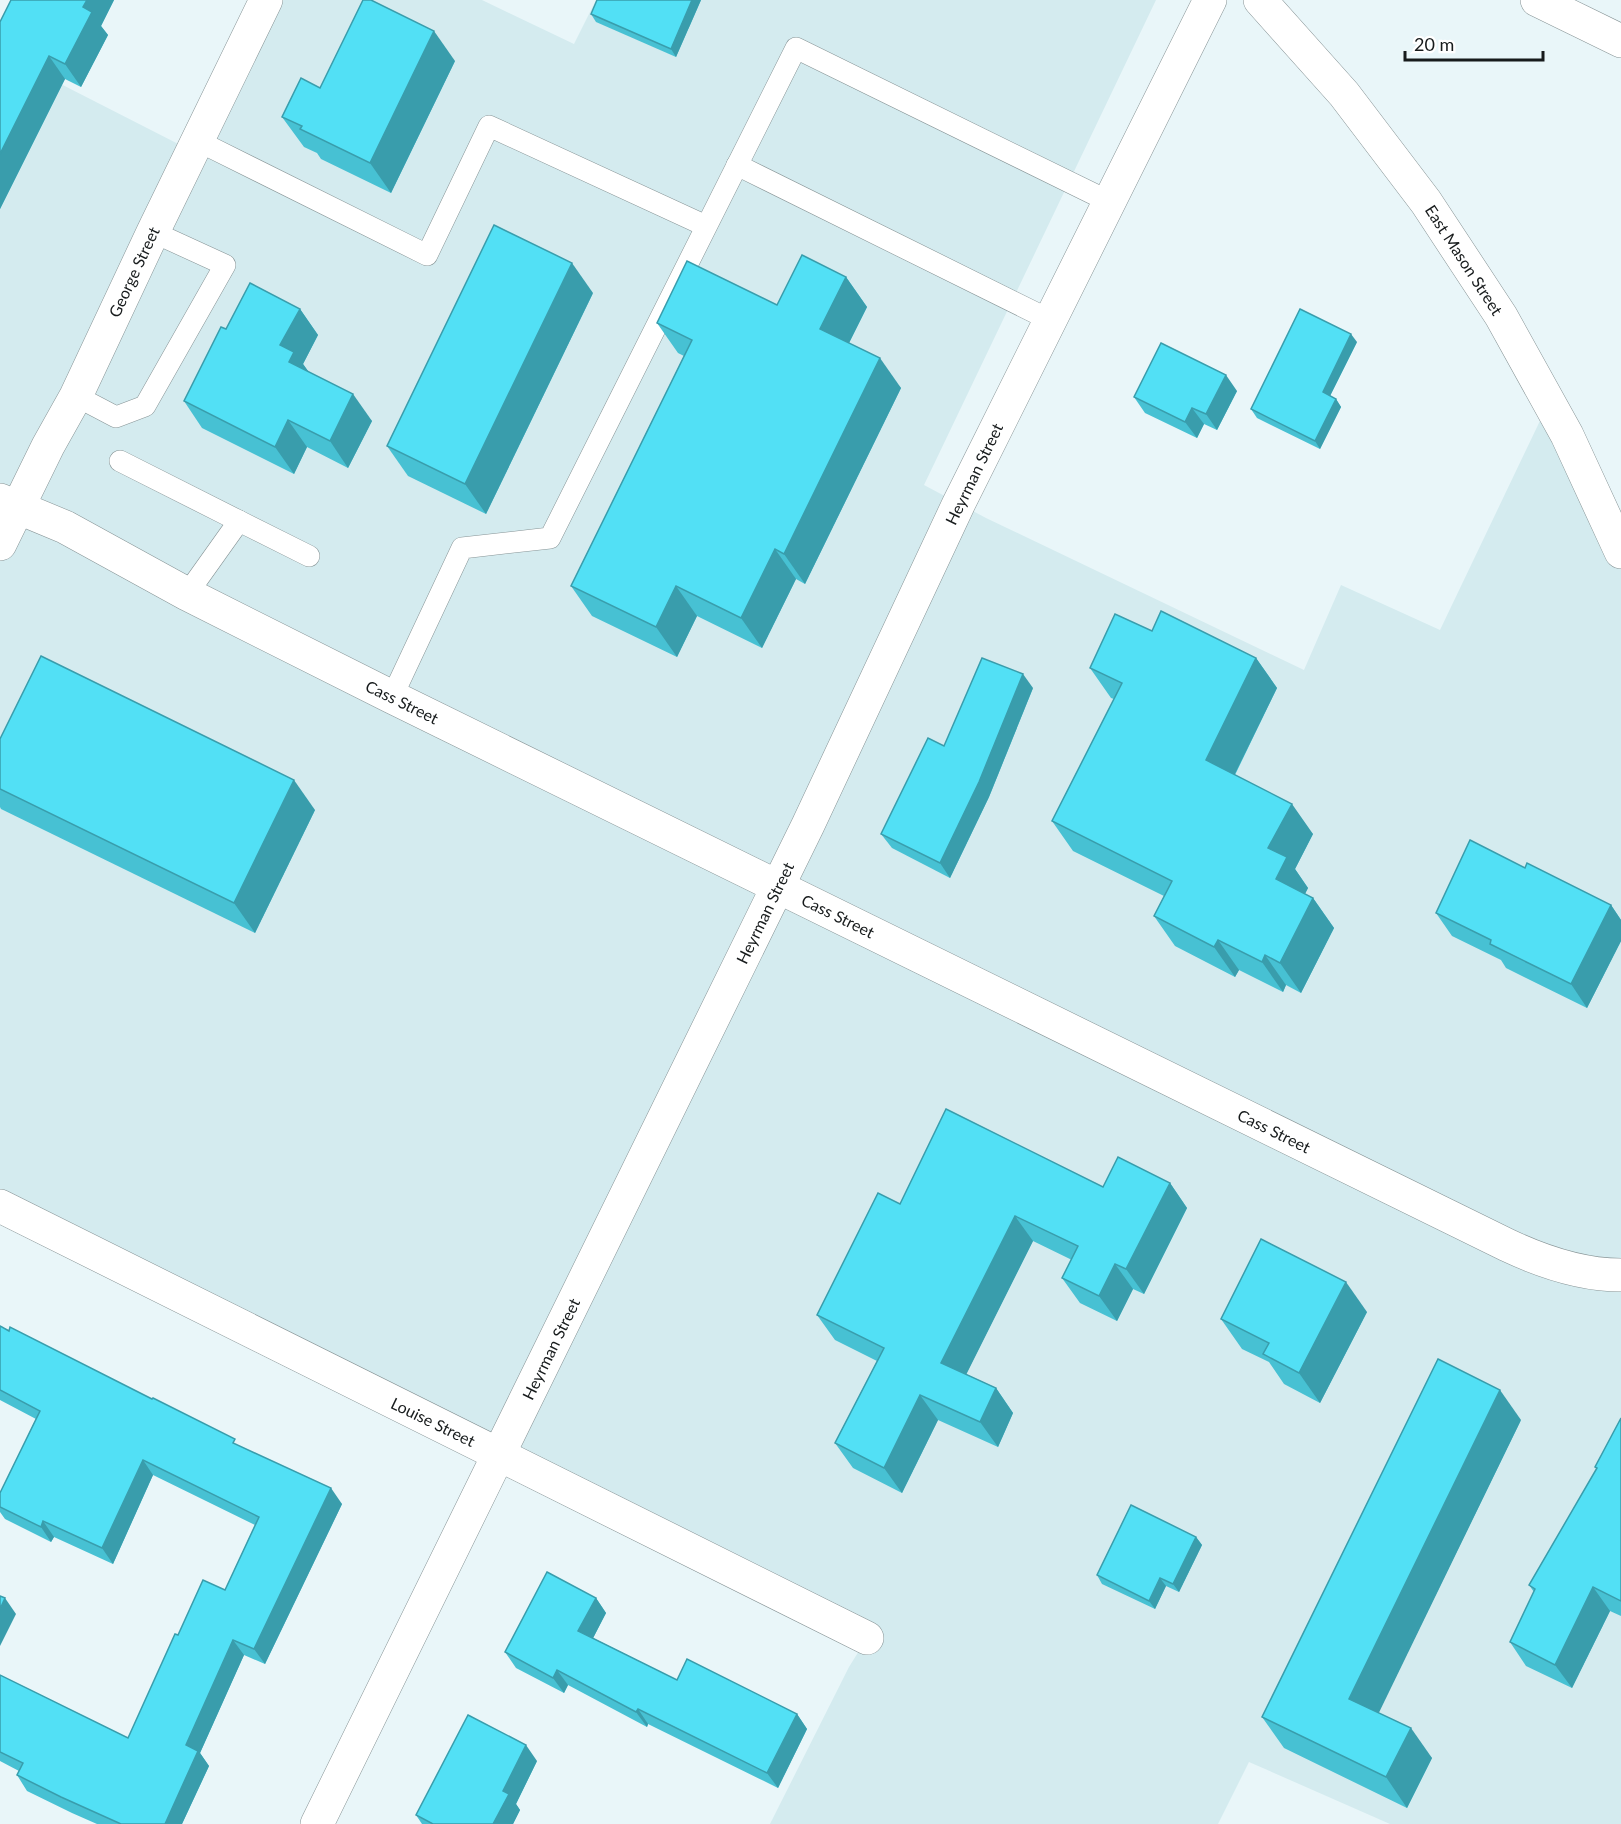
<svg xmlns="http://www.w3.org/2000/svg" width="1621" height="1824" viewBox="0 0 1621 1824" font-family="Lato,sans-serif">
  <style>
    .built { fill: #d4ebef }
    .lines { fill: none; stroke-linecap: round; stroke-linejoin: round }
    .lane-casing { stroke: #879496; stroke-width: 22 }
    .street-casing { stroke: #879496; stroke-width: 34 }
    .secondary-casing { stroke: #879496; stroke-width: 34 }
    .lane { stroke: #fff; stroke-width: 21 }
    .street { stroke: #fff; stroke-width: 33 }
    .secondary { stroke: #fff; stroke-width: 33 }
    .wall { fill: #47c1d3 }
    .shaded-wall { fill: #399dac }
    .building { fill: #52e0f5; stroke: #399dac; stroke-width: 1.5 }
    .labels { text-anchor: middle; stroke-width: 6; stroke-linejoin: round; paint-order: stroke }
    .street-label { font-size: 16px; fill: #171b1c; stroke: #fff }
  </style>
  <rect width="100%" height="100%" fill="#e9f6f9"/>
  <path class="built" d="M266 0H482L574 44 596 0H1156L924 485 986 518 1304 670 1341 585 1440 630 1549 402 1621 552V1824H1390L1249 1762 1218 1824H770L849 1667 867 1638 0 1206V53L192 151Z"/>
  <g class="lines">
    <defs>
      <g id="lane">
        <path d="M198 141 427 255 489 126 706 226"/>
        <path d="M737 165 1050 320"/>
        <path d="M76 396 116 417 145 406 225 265 153 232"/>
        <path d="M120 461 239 521 187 594"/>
        <path d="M239 521 309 556"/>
        <path d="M392 697 462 548 550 538 796 48 1110 202"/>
      </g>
      <g id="street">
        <path d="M1537 0 1621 41"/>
        <path d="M0 500 65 527 187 594 392 697 1507 1245C1543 1262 1581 1275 1621 1275"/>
        <path d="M0 544 48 446 76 396 153 232 266 0"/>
        <path d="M0 1206 867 1638"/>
        <path d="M317 1824 808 825 959 503 1210 0"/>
      </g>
      <path id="secondary" d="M1260 0 1344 94 1426 202 1501 316 1567 435 1621 552"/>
    </defs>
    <use href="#lane" class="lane-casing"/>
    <use href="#street" class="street-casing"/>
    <use href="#secondary" class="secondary-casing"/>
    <use href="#lane" class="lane"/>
    <use href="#street" class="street"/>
    <use href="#secondary" class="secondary"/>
  </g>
  <g class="wall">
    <path d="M11 0H114L101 26 108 35 81 87 65 79 0 209V22Z"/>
    <path d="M701 0 676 57 596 22 591 14Z"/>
    <path d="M455 61 391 193 321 159 317 153 304 147 282 117 320 88Z"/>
    <path d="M846 277 867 307 849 343 901 388 805 584 796 579 762 648 697 616 677 657 592 616 571 586 684 356 678 353 657 323 777 305Z"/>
    <path d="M593 293 486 514 408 476 387 446Z"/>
    <path d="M300 309 318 335 303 364 308 371 372 421 348 468 307 447 294 474 202 428 184 401 226 329Z"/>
    <path d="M1357 342 1330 396 1336 399 1341 407 1320 449 1257 418 1251 409Z"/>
    <path d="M1237 391 1217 430 1204 424 1197 438 1145 413 1134 397Z"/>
    <path d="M1152 631 1256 658 1277 688 1235 775 1313 834 1295 869 1308 888 1305 894 1313 898 1334 928 1301 993 1286 985 1283 992 1239 970 1235 977 1175 946 1154 916 1164 896 1073 851 1052 821 1114 699 1111 698 1090 668Z"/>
    <path d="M1033 688 989 797 950 878 892 848 881 834 944 746Z"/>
    <path d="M0 789 315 810 255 933 1 809 0 807Z"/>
    <path d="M1525 868 1611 905 1621 920V941L1587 1008 1506 968 1501 960 1452 936 1436 913Z"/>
    <path d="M1170 1183 1187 1208 1144 1294 1133 1289 1117 1321 1080 1303 1062 1278 1072 1260 1033 1241 966 1374 996 1388 1013 1413 998 1447 938 1420 902 1493 853 1468 835 1443 877 1361 835 1340 817 1315 900 1204 1103 1187Z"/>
    <path d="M1367 1312 1320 1403 1284 1384 1269 1362 1242 1349 1221 1319Z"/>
    <path d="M0 1326 239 1446 342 1504 265 1664 244 1655 200 1753 209 1766 182 1824H97L72 1813 27 1791 17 1775 19 1771 0 1761V1675L128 1738 178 1635 225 1590 255 1525 153 1475 113 1564 54 1537 51 1542 5 1519 0 1512V1493L36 1419 0 1400Z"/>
    <path d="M1621 1418V1616L1610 1611 1572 1688 1526 1666 1510 1642 1534 1592 1529 1585 1597 1469 1595 1467Z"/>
    <path d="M1521 1420 1378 1713 1432 1758 1407 1808 1284 1748 1262 1717Z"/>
    <path d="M1196 1537 1202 1545 1179 1592 1166 1586 1155 1609 1102 1584 1097 1575Z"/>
    <path d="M596 1598 606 1613 593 1638 677 1680 797 1714 807 1729 778 1788 648 1724 647 1727 568 1685 564 1693 516 1668 505 1652Z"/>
    <path d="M537 1761 516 1804 520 1810 513 1824H422L416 1815Z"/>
  </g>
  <g class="shaded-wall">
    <path d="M87 0H114L101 26 108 35 81 87 65 64 83 7Z"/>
    <path d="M692 0H701L676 57 671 49Z"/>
    <path d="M434 31 455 61 391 193 370 163Z"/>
    <path d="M49 56 65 79 0 209V154Z"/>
    <path d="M572 263 593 293 486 514 465 484Z"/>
    <path d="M846 277 867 307 841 359 820 329Z"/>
    <path d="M300 309 318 335 303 364 313 378 289 362 280 345Z"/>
    <path d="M1351 334 1357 342 1328 400 1323 392Z"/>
    <path d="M880 358 901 388 805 584 784 554Z"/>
    <path d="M1226 375 1237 391 1217 430 1206 414Z"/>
    <path d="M353 394 372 421 348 468 330 441Z"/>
    <path d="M1336 399 1341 407 1320 449 1315 441Z"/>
    <path d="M1192 408 1204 424 1197 438 1185 422Z"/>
    <path d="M288 420 307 447 294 474 275 447Z"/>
    <path d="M775 549 796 579 762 648 741 618Z"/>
    <path d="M676 586 697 616 677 657 656 627Z"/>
    <path d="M1256 658 1277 688 1227 790 1206 760Z"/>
    <path d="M1023 674 1033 688 989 797 950 878 940 863Z"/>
    <path d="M294 780 315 810 255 933 234 903Z"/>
    <path d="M1292 804 1313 834 1295 869 1308 888 1297 909 1276 879 1268 848Z"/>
    <path d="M1313 898 1334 928 1301 993 1280 963Z"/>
    <path d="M1611 905 1621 920V941L1587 1008 1571 984Z"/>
    <path d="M1218 940 1239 970 1235 977 1214 947Z"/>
    <path d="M1265 955 1286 985 1283 992 1262 962Z"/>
    <path d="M1170 1183 1187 1208 1144 1294 1126 1269Z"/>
    <path d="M1015 1216 1033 1241 959 1389 941 1363Z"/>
    <path d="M1115 1264 1133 1289 1117 1321 1099 1296Z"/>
    <path d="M1346 1282 1367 1312 1320 1403 1299 1373Z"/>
    <path d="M996 1388 1013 1413 998 1447 980 1422Z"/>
    <path d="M1500 1390 1521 1420 1371 1729 1349 1699Z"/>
    <path d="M920 1395 938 1420 902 1493 884 1468Z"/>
    <path d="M143 1460 153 1475 113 1564 102 1548Z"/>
    <path d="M331 1488 342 1504 265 1664 254 1649Z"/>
    <path d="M43 1521 54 1537 51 1542 41 1527Z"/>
    <path d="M1196 1537 1202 1545 1179 1592 1173 1584Z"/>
    <path d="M1160 1578 1166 1586 1155 1609 1149 1601Z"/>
    <path d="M1593 1587 1610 1611 1572 1688 1555 1665Z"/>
    <path d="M5 1598 16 1614 0 1646V1609Z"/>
    <path d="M596 1598 606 1613 589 1646 578 1631Z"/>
    <path d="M233 1640 244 1655 200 1753 209 1766 182 1824H165L186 1745Z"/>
    <path d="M557 1670 568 1685 564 1693 553 1678Z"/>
    <path d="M638 1709 648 1724 647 1727 636 1712Z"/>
    <path d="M797 1714 807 1729 778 1788 767 1773Z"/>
    <path d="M1411 1728 1432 1758 1407 1808 1386 1777Z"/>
    <path d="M526 1745 537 1761 516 1804 520 1810 513 1824H493L503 1791Z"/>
  </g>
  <g class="building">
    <path d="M11 0H87L83 7 92 12 65 64 49 56 0 154V22Z"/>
    <path d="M363 0H371L434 31 370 163 300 129 302 126 282 117 301 78 320 88Z"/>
    <path d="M597 0H692L671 49 591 14Z"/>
    <path d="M494 225 572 263 465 484 387 446Z"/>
    <path d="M802 255 846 277 820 329 880 358 784 554 775 549 741 618 676 586 656 627 571 586 692 340 657 323 687 261 777 305Z"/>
    <path d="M250 283 300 309 280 345 294 352 289 362 353 394 330 441 288 420 275 447 184 401 221 327 226 329Z"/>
    <path d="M1300 309 1351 334 1323 392 1336 399 1315 441 1251 409Z"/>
    <path d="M1161 343 1226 375 1206 414 1192 408 1185 422 1134 397Z"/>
    <path d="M1161 611 1256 658 1206 760 1292 804 1268 848 1287 857 1276 879 1313 898 1280 963 1265 955 1262 962 1218 940 1214 947 1154 916 1172 881 1052 821 1122 683 1090 668 1115 614 1152 631Z"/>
    <path d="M41 656 294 780 234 903 0 789V739Z"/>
    <path d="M982 658 1023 674 979 782 940 863 881 834 928 738 944 746Z"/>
    <path d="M1470 840 1525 868 1527 863 1611 905 1571 984 1490 944 1491 940 1436 913Z"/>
    <path d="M946 1109 1103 1187 1118 1157 1170 1183 1126 1269 1115 1264 1099 1296 1062 1278 1078 1246 1015 1216 941 1363 996 1388 980 1422 920 1395 884 1468 835 1443 884 1348 817 1315 878 1193 900 1204Z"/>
    <path d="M1261 1239 1346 1282 1299 1373 1263 1354 1269 1343 1221 1319Z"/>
    <path d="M0 1326 9 1331 10 1327 152 1399 153 1398 235 1439 233 1443 331 1488 254 1649 233 1640 186 1745 198 1751 165 1824H121L61 1797 17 1775 23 1763 0 1752V1675L128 1738 175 1634 178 1635 203 1580 225 1590 259 1517 143 1460 102 1548 43 1521 41 1527 0 1507V1493L40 1411 0 1390Z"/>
    <path d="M1438 1359 1500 1390 1349 1699 1411 1728 1386 1777 1262 1717Z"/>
    <path d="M1621 1418V1601L1593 1587 1555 1665 1510 1642 1535 1589 1529 1585 1597 1468 1595 1467Z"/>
    <path d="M1131 1505 1196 1537 1173 1584 1160 1578 1149 1601 1097 1575Z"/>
    <path d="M547 1572 596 1598 578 1631 677 1680 687 1659 797 1714 767 1773 638 1709 636 1712 557 1670 553 1678 505 1652Z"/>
    <path d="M0 1596 5 1598 0 1609Z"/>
    <path d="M468 1715 526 1745 503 1791 509 1794 493 1824H433L416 1815Z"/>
  </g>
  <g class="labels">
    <g class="street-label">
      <text transform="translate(1464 260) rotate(57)" y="6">East Mason Street</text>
      <text transform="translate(134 272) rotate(-65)" y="6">George Street</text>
      <text transform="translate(974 474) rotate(-64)" y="6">Heyrman Street</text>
      <text transform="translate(402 702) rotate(26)" y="6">Cass Street</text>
      <text transform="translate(765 913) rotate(-64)" y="6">Heyrman Street</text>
      <text transform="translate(838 916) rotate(26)" y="6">Cass Street</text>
      <text transform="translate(1274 1131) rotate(26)" y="6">Cass Street</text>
      <text transform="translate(551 1349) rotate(-64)" y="6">Heyrman Street</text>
      <text transform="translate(433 1422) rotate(26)" y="6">Louise Street</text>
    </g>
  </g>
  <path d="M1405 51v9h138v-9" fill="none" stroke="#171b1c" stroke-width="3"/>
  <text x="1414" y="51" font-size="18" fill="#171b1c" stroke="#ffffff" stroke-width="4.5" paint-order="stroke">20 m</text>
</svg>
